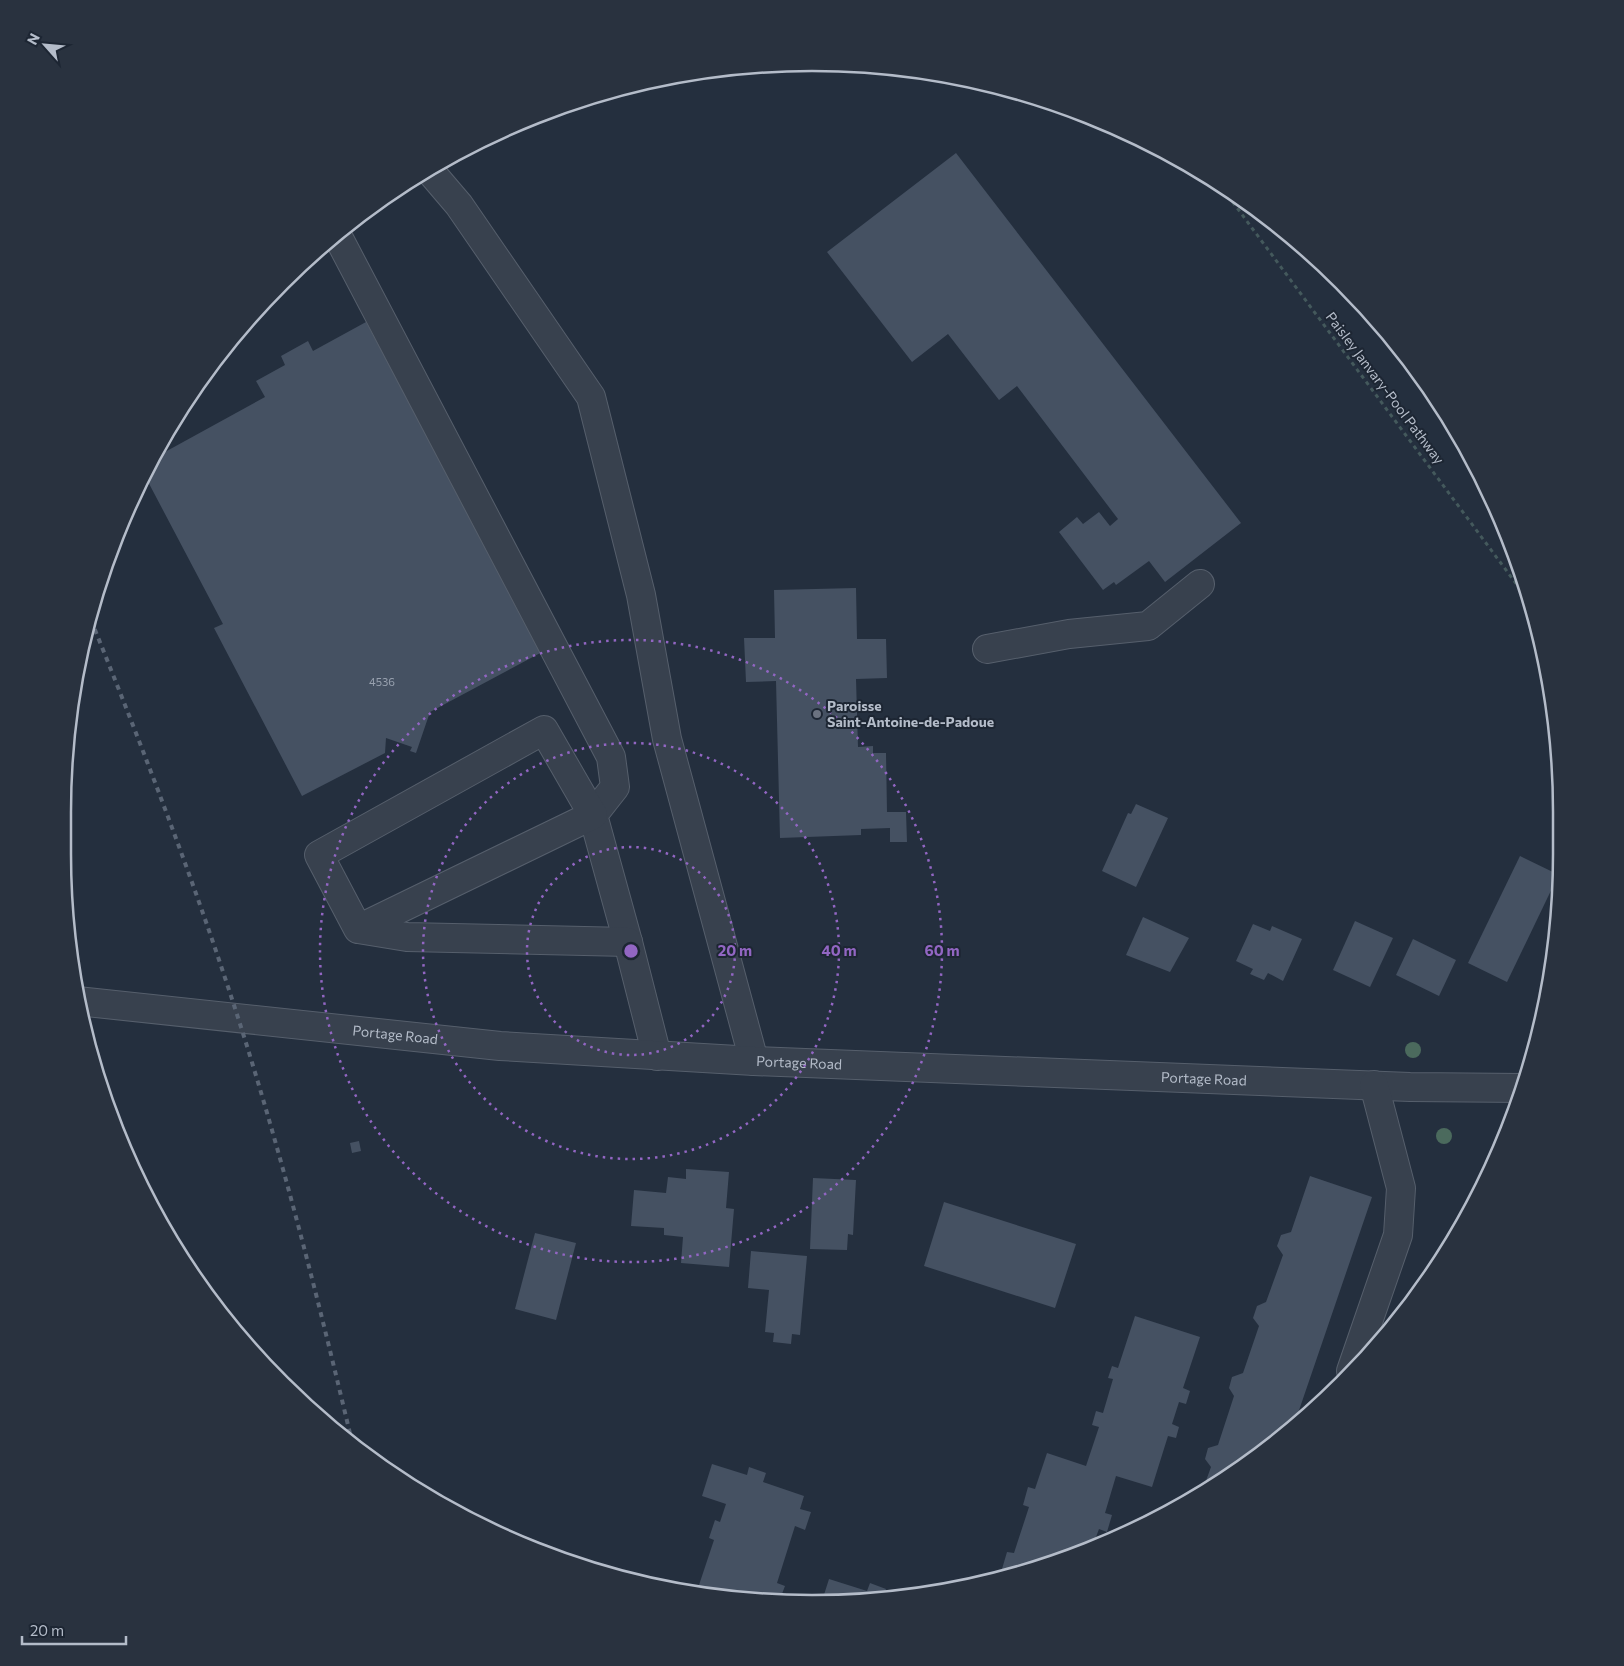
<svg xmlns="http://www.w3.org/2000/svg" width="1624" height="1666" viewBox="0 0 1624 1666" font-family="Commissioner,sans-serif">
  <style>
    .building { fill: #455162 }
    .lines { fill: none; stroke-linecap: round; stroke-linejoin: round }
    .minor-casing { stroke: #565f6c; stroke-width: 30 }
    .path { stroke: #44595c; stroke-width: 3; stroke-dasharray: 4 4; stroke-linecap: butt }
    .minor { stroke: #38414e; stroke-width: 28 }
    .rail { stroke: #5a6575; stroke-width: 4; stroke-dasharray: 5 5; stroke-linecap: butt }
    .tree { fill: #4b6a5d }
    .ring { fill: none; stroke: #9266c3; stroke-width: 2.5; stroke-dasharray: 2.5 5 }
    .worship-dot { fill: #6b7280; stroke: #1d2633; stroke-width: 2 }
    .labels { text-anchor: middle; stroke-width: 4; stroke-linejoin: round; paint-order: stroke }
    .number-label { font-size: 11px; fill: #98a1af }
    .street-label { font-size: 14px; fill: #b4bcc9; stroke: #1d2633 }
    .poi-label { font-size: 14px; font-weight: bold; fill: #b4bcc9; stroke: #1d2633; text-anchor: start }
    .rim { fill: none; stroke: #b4bcc9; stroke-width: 2.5 }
    .centre { fill: #9266c3; stroke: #1d2633; stroke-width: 2.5 }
    .ring-label { font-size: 15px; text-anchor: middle; font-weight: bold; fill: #9266c3; stroke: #1d2633; stroke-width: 4; stroke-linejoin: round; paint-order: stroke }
  </style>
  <rect width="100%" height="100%" fill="#242f3e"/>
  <g class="building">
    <path d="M956 153 1241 523 1165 582 1149 561 1116 585 1114 582 1103 590 1059 532 1077 517 1083 524 1099 512 1110 526 1118 519 1017 386 999 400 948 334 912 362 827 252Z"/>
    <path d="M366 322 544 651 430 712 416 753 410 751 412 747 386 738 385 753 302 796 214 628 223 624 145 476 154 458 265 397 256 381 285 365 281 356 308 341 313 351Z"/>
    <path d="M856 588 857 639H886L887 678 856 679 858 747 873 746V753H886L887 812H906L907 842H890V828L861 829V835L780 838 776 681 746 682 744 638H775L774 590Z"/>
    <path d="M1136 804 1168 818 1136 887 1102 871 1128 813 1131 814Z"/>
    <path d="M1520 856 1557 874V878L1507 982 1468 963Z"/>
    <path d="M1143 917 1189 938 1170 972 1126 955Z"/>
    <path d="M1355 921 1393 938 1370 987 1333 970Z"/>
    <path d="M1253 924 1270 931 1272 926 1302 939 1283 981 1268 973 1264 980 1250 974 1253 969 1236 961Z"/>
    <path d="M1413 939 1456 960 1439 996 1396 975Z"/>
    <path d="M359 1141 361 1151 352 1153 350 1143Z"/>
    <path d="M686 1169 729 1172 726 1208 734 1209 729 1267 681 1263 683 1237 664 1235V1228L631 1226 634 1190 666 1193 668 1177 686 1179Z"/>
    <path d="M1310 1176 1372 1197 1294 1425 1268 1449 1203 1489 1211 1467 1205 1459 1208 1448 1218 1445 1234 1396 1229 1388 1232 1377 1243 1373 1259 1326 1253 1318 1257 1306 1266 1302 1283 1255 1277 1246 1281 1235 1291 1232Z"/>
    <path d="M813 1178 856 1180 853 1235 848 1234 847 1250 810 1249Z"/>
    <path d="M944 1202 1076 1244 1055 1308 924 1266Z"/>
    <path d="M535 1233 576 1243 556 1320 515 1309Z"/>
    <path d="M751 1251 807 1256 800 1335 792 1334 791 1344 773 1342 774 1333 765 1332 769 1290 748 1288Z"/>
    <path d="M1135 1316 1200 1337 1183 1388 1190 1391 1186 1404 1179 1402 1172 1424 1179 1427 1176 1438 1168 1436 1152 1487 1116 1476 1105 1513 1112 1515 1107 1532 1099 1529 1093 1545 1006 1578 1008 1571 1002 1569 1007 1552 1014 1553 1029 1507 1023 1505 1028 1487 1035 1489 1047 1453 1086 1466 1099 1427 1092 1425 1096 1411 1103 1413 1113 1379 1108 1378 1112 1366 1118 1368Z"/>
    <path d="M712 1464 747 1475 749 1467 766 1473 763 1482 804 1496 800 1509 811 1512 805 1530 795 1526 777 1583 785 1586 780 1599 714 1597 696 1594 714 1540 709 1538 715 1520 720 1522 726 1504 702 1496Z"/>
    <path d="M829 1579 867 1591 870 1583 886 1589 884 1595 890 1597 861 1602 822 1601Z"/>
  </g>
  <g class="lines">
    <defs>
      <g id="minor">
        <path d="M430 171 459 205 591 397 641 595 667 739 754 1061"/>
        <path d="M337 235 611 757 615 787 593 815 628 942 657 1056"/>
        <path d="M987 649 1069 634 1148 626 1200 584"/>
        <path d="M358 929 593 815 544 730 319 855 358 929 407 937 628 942"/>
        <path id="s1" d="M77 1001 500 1046 754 1061 1410 1087 1523 1088"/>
        <path d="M1351 1371 1398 1235 1401 1188 1374 1085"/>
      </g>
    </defs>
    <use href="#minor" class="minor-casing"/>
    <path class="path" d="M1223 189 1529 601"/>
    <use href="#minor" class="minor"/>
    <path class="rail" d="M91 620C142 746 191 873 233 1002 280 1147 317 1294 352 1442"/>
  </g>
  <g class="tree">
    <circle cx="1413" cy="1050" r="8"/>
    <circle cx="1444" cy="1136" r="8"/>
  </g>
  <g class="ring">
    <circle cx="631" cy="951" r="104"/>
    <circle cx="631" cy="951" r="208"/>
    <circle cx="631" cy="951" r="311"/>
  </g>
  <circle class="worship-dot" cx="817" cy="714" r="5"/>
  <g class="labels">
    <g class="number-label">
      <text x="382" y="686">4536</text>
    </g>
    <g class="street-label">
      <text transform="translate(1385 388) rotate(53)" y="5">Paisley Janvary-Pool Pathway</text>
      <text dy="5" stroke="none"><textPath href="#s1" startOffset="320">Portage Road</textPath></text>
      <text dy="5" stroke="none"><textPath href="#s1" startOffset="725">Portage Road</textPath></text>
      <text dy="5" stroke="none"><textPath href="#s1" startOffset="1130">Portage Road</textPath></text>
    </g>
    <g class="poi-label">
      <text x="827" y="711">Paroisse<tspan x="827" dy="16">Saint-Antoine-de-Padoue</tspan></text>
    </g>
  </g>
  <path d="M0 0H1624V1666H0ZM812 71H812A741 741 0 0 1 1553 812V854A741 741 0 0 1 812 1595H812A741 741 0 0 1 71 854V812A741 741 0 0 1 812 71Z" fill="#29323f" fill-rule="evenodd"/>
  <path class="rim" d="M812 71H812A741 741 0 0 1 1553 812V854A741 741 0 0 1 812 1595H812A741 741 0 0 1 71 854V812A741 741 0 0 1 812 71Z"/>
  <circle cx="631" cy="951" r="8" class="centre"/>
  <g class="ring-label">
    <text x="735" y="956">20 m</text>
    <text x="839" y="956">40 m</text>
    <text x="942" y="956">60 m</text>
  </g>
  <g transform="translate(45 45) rotate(297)" stroke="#1d2633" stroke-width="4" paint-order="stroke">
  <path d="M0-4L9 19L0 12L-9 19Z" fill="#b4bcc9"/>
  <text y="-8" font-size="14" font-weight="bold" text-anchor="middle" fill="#b4bcc9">N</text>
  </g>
  <path d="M22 1636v8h104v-8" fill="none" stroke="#b4bcc9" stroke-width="2.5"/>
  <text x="30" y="1636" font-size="15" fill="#b4bcc9" stroke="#1d2633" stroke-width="4" paint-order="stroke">20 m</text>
</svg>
